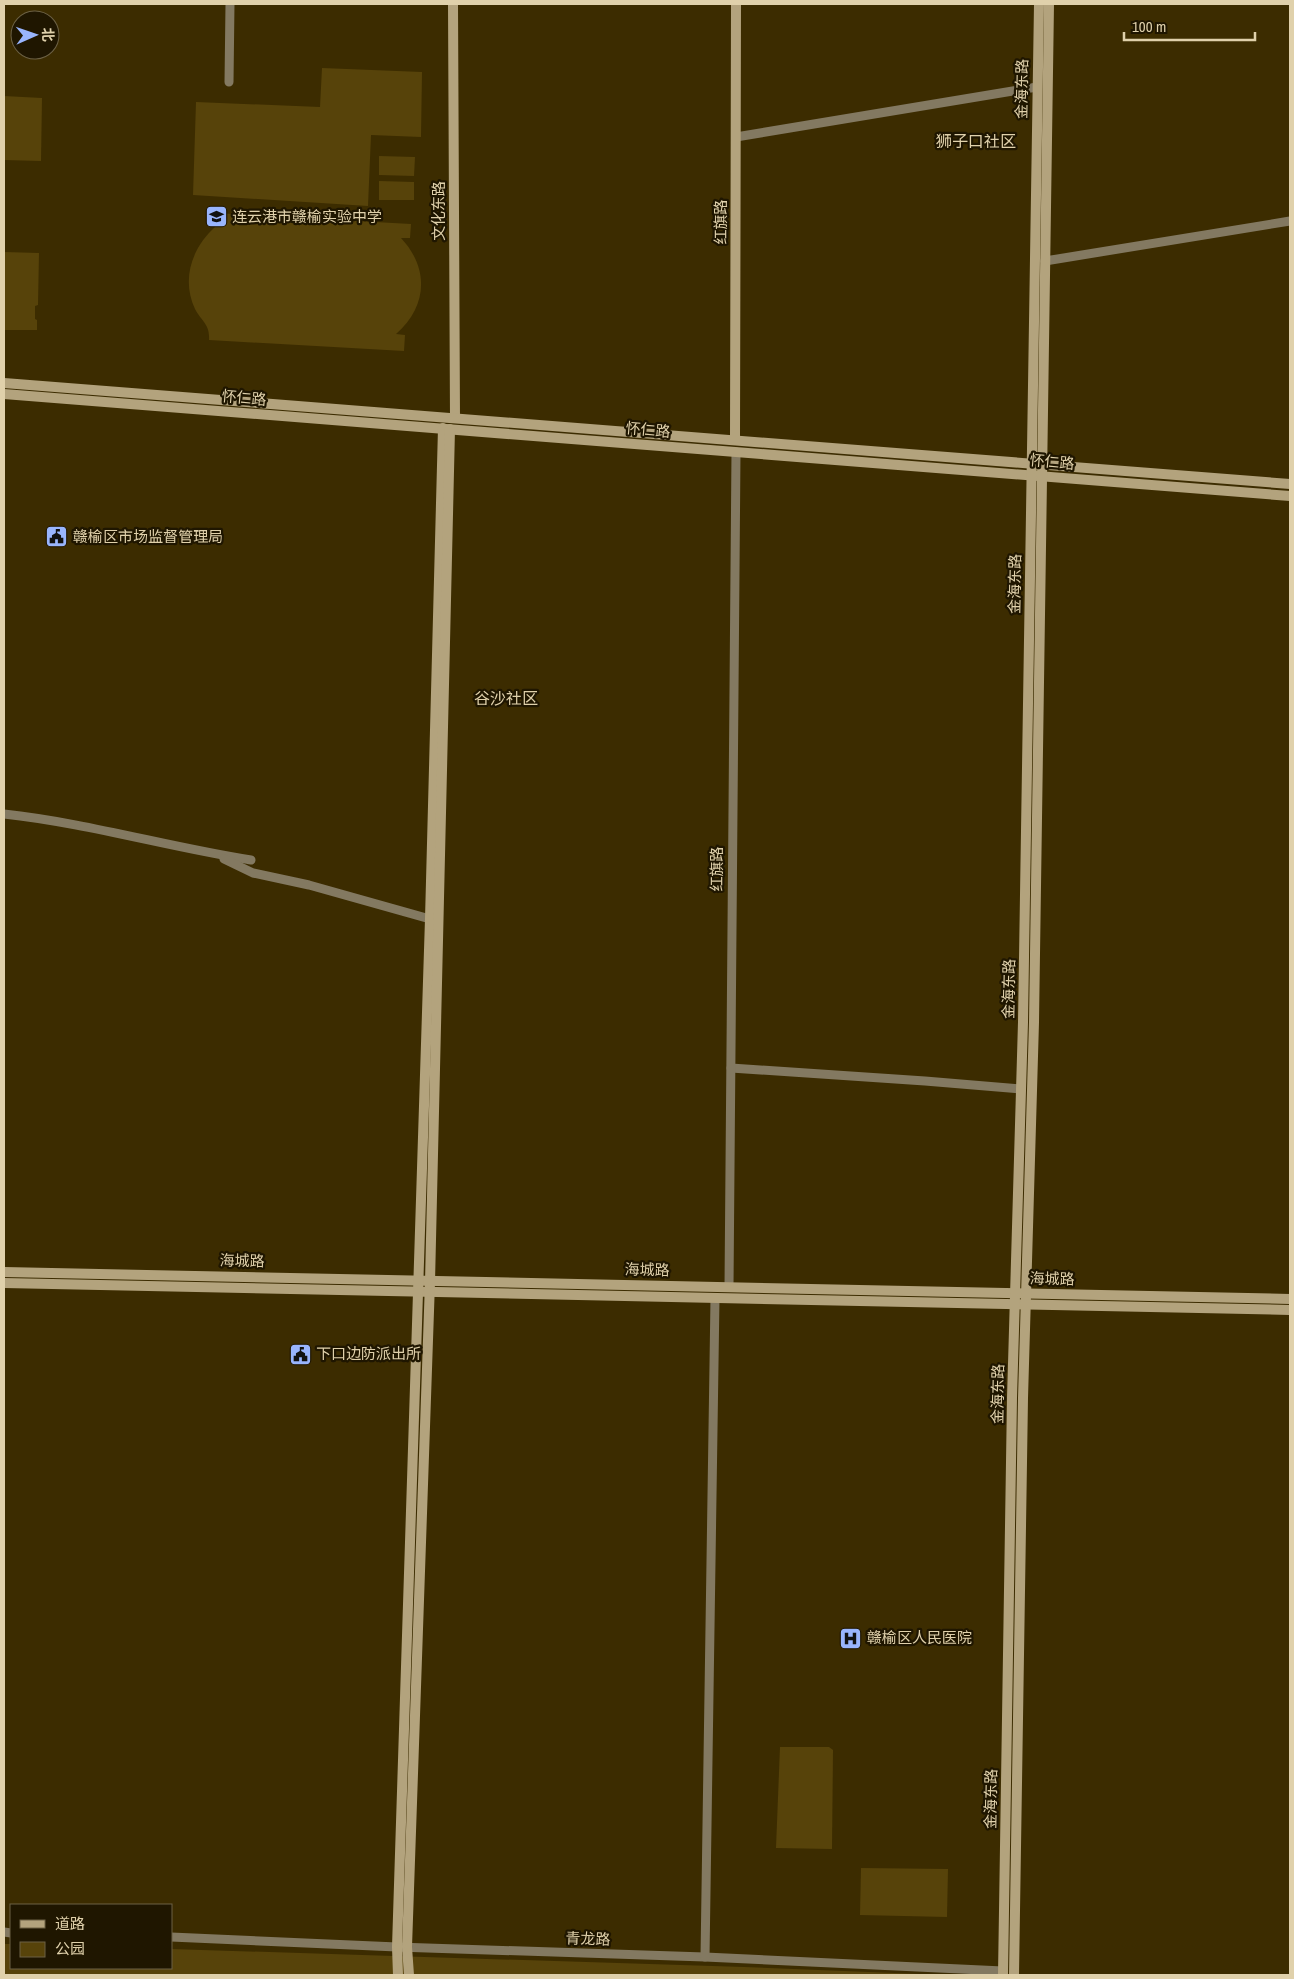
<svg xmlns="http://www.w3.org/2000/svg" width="1294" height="1979" viewBox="0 0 1294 1979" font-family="'Archivo Narrow','Noto Sans SC',sans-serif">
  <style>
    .green { fill: #57430a }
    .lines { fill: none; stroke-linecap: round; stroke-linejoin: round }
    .street { stroke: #837961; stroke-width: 9 }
    .secondary { stroke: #b3a37d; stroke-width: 10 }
    .labels { text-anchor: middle; stroke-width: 4.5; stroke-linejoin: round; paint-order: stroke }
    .street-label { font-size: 15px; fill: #e0d1ab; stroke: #1f1600 }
    .poi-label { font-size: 15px; fill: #e0d1ab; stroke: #1f1600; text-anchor: start }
    .neighbourhood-label { font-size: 16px; fill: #e0d1ab; stroke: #1f1600 }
  </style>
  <rect width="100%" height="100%" fill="#3c2c00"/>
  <g class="green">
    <path d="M322 68 422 72 421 137 371 135 368 206 193 195 196 102 320 107Z"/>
    <path d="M4 96 42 98 41 161 4 160Z"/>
    <path d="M379 156 415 157 414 176 379 175Z"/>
    <path d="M379 181 414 182V200H379Z"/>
    <path d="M216 213 411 224 410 238H401C430 269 427 307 396 334L405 335 404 351 209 340C210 324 202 322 195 309 181 279 192 248 215 227Z"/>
    <path d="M4 252 39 253 38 305 35 306V319L37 320V330H4Z"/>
    <path d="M780 1747H829L833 1750 832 1849 776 1848Z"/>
    <path d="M861 1868 948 1869 947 1917 860 1915Z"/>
    <path d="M4 1944H11V1968H171V1949L744 1967 945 1975H4Z"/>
  </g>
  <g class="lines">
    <g class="street">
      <path d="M229 82 230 4"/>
      <path d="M736 137 1037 87"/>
      <path d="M1045 261 1290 221"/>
      <path d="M4 814C87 823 168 847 251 860"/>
      <path d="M224 859 253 873 309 885 430 919"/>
      <path d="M731 1068 925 1081 1021 1089"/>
      <path d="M729 1287 736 452"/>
      <path d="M4 1932 11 1933"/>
      <path d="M171 1937 397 1947 705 1957 1003 1971"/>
      <path d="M705 1957 715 1298"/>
    </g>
    <g class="secondary">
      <path d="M453 4 455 418"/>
      <path d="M4 383 1290 484"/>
      <path d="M4 394 1290 496"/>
      <path d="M735 440 736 4"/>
      <path d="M4 1272 1290 1299"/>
      <path d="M4 1283 1290 1310"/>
      <path d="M398 1975 397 1947 430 919 443 428"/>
      <path d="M409 1975 407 1947 430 1282 450 429"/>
      <path d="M1003 1975 1012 1398 1023 1022 1039 4"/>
      <path d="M1014 1975 1023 1398 1034 1022 1049 4"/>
    </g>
  </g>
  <defs>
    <symbol id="school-square" viewBox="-11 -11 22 22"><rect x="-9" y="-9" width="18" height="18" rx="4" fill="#99b5fd" stroke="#1f1600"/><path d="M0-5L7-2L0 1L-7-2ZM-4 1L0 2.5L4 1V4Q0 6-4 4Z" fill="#111"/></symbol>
    <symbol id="civic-square" viewBox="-11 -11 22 22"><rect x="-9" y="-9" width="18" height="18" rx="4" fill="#99b5fd" stroke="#1f1600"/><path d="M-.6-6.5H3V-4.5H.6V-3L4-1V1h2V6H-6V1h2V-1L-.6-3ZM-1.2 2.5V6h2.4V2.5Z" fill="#111"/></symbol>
    <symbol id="hospital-square" viewBox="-11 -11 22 22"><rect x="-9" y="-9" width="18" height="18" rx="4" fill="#99b5fd" stroke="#1f1600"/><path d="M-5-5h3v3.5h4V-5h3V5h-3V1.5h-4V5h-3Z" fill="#111"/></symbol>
  </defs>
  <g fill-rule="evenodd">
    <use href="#school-square" x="204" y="204" width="25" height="25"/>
    <use href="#civic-square" x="44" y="524" width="25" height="25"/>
    <use href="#civic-square" x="288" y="1342" width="25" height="25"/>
    <use href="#hospital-square" x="838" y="1626" width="25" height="25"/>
  </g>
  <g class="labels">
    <g class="street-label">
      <text transform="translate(1022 89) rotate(-89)" y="5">金海东路</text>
      <text transform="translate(439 211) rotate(-90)" y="5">文化东路</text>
      <text transform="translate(721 222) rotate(-90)" y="5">红旗路</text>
      <text transform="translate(244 398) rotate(5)" y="5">怀仁路</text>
      <text transform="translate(648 430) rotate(5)" y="5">怀仁路</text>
      <text transform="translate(1052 462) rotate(5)" y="5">怀仁路</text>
      <text transform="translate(1015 584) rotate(-89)" y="5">金海东路</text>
      <text transform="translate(717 869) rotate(-90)" y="5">红旗路</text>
      <text transform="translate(1009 989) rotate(-89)" y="5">金海东路</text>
      <text transform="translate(242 1261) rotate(1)" y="5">海城路</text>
      <text transform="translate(647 1270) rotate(1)" y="5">海城路</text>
      <text transform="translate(1052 1279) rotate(1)" y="5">海城路</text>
      <text transform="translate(998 1394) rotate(-89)" y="5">金海东路</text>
      <text transform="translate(991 1799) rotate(-89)" y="5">金海东路</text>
      <text transform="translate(588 1939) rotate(2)" y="5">青龙路</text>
    </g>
    <g class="poi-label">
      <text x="232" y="222">连云港市赣榆实验中学</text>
      <text x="73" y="542">赣榆区市场监督管理局</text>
      <text x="316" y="1359">下口边防派出所</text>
      <text x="867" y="1643">赣榆区人民医院</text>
    </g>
    <g class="neighbourhood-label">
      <text x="976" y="147">狮子口社区</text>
      <text x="506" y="704">谷沙社区</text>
    </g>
  </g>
  <rect width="1294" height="1979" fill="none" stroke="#e0d1ab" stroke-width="10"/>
  <rect x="10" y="1904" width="162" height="65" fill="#1f1600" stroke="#6c6144"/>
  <rect x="20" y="1920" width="25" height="8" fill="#b3a37d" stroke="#6c6144"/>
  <text x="55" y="1929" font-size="15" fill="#e0d1ab">道路</text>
  <rect x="20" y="1942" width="25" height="15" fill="#57430a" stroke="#6c6144"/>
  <text x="55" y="1954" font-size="15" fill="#e0d1ab">公园</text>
  <g transform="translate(35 35) rotate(88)"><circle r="24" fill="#1f1600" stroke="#6c6144"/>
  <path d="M0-4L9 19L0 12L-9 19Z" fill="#99b5fd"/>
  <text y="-8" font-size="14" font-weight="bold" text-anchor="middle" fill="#e0d1ab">北</text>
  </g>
  <path d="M1124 32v8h131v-8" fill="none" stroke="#e0d1ab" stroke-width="2.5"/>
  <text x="1132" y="32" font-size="15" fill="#e0d1ab" stroke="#1f1600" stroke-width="4" paint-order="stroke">100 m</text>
</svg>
